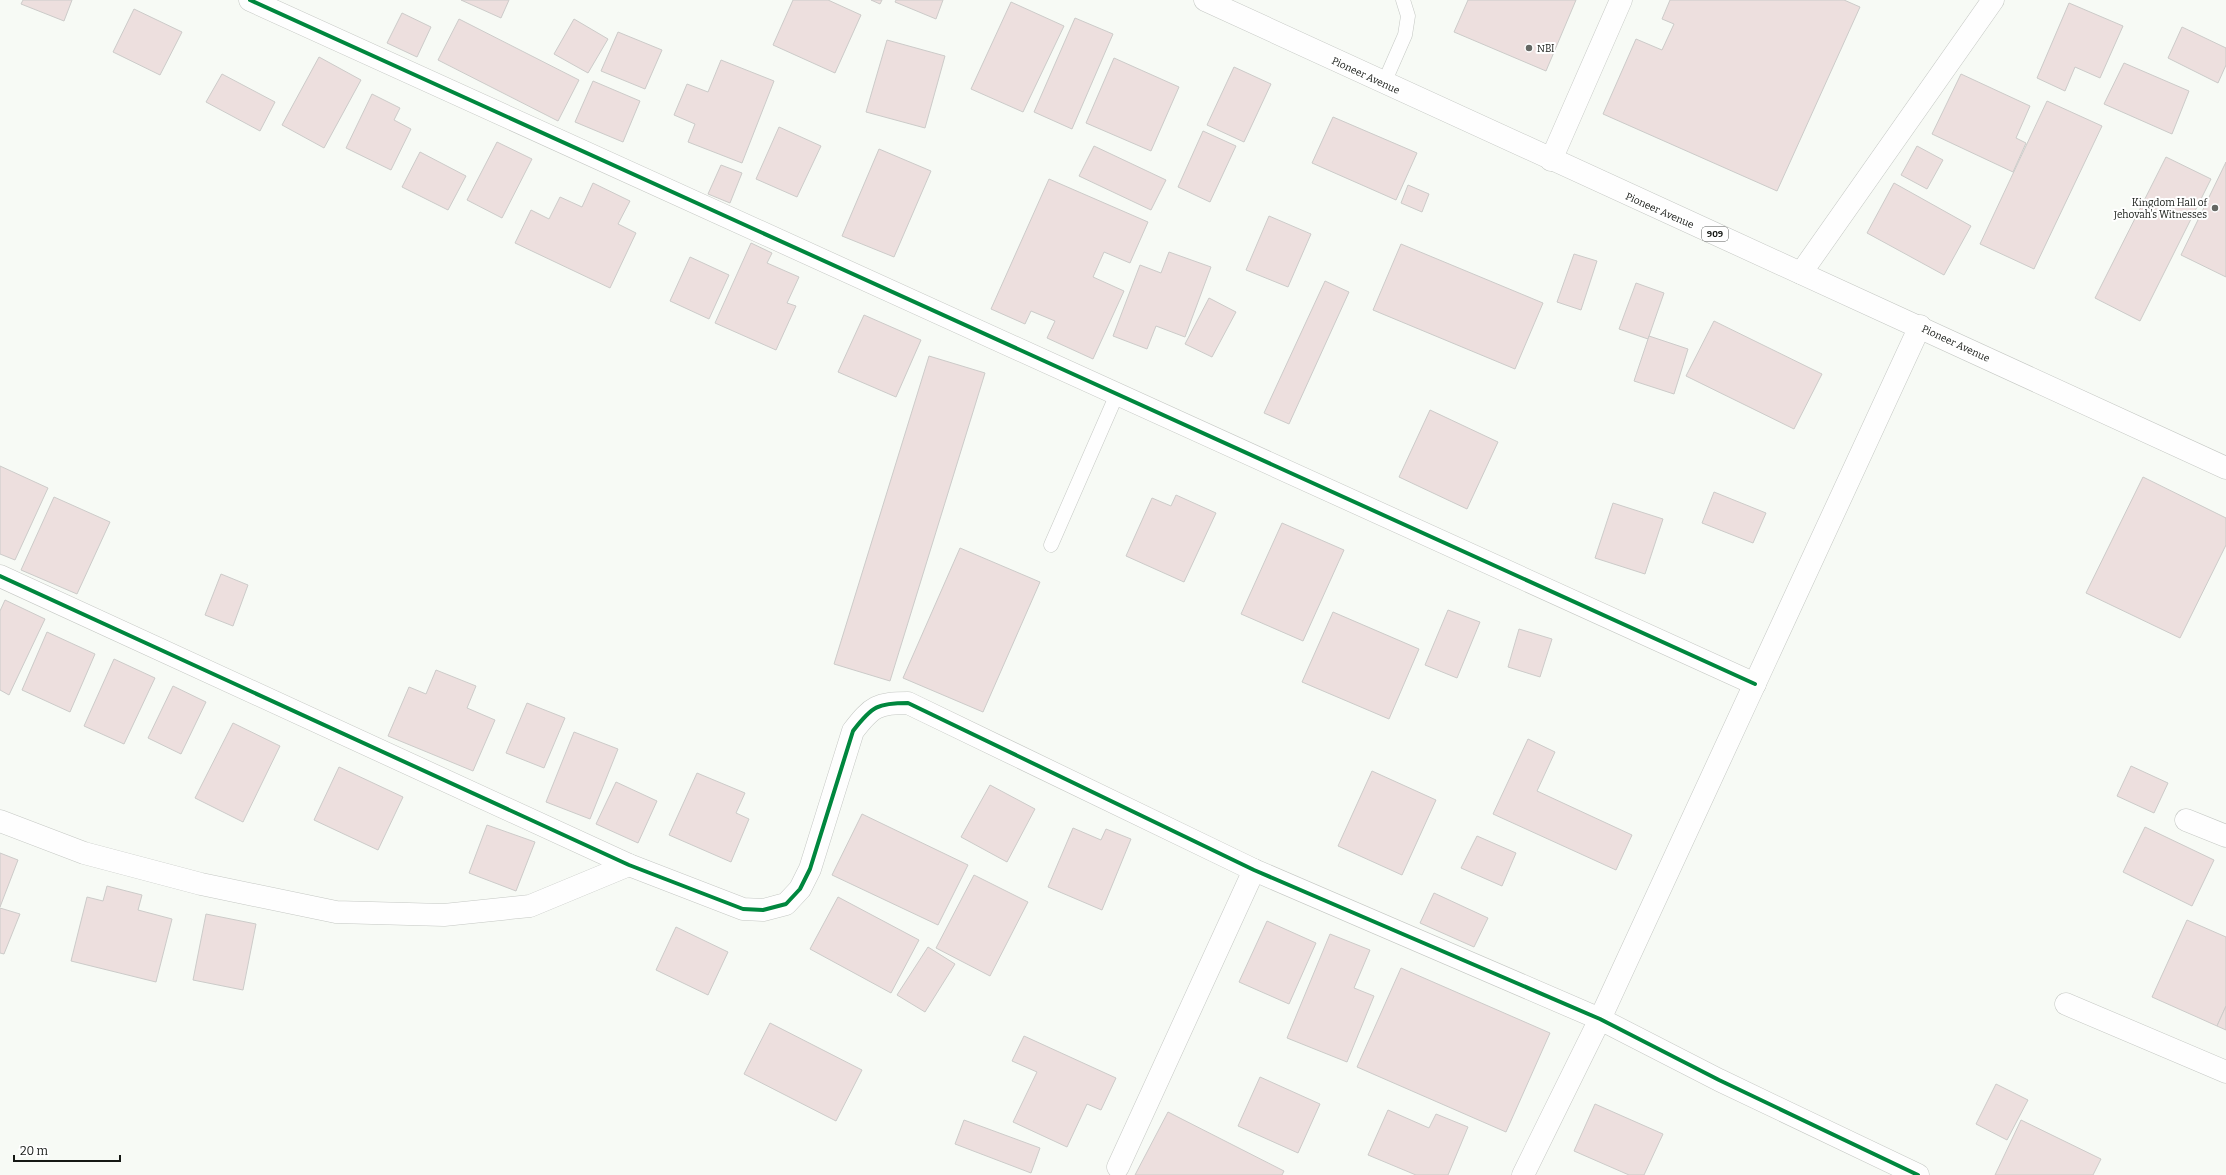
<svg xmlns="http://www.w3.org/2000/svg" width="2226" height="1175" viewBox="0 0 2226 1175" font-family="Bitter,serif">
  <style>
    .building { fill: #eddfde; stroke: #cccbc9 }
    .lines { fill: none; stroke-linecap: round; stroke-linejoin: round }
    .lane-casing { stroke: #c5c8c4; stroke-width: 15 }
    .street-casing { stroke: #c5c8c4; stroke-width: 23 }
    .highway-casing { stroke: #c5c8c4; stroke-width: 23 }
    .lane { stroke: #fefefe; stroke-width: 14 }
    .street { stroke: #fefefe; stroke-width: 22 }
    .highway { stroke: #fefefe; stroke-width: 22 }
    .cycleway-casing { stroke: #fff; stroke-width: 6 }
    .cycleway { stroke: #00873e; stroke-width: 4 }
    .poi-dot { fill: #646763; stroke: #fff; stroke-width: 1.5 }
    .labels { text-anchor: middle; stroke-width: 4; stroke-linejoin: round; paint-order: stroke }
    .shield { fill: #fff; stroke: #5b5d5a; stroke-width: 1 }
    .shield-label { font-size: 9px; font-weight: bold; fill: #151814 }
    .poi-label { font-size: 10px; fill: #151814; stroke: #fff; text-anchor: start }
    .street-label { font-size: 10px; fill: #151814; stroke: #fff }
  </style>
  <rect width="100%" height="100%" fill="#f7faf5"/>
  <g class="building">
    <path d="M23 0H72L64 21 21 4Z"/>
    <path d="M461 0H509L501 18Z"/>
    <path d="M793 0H828L861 15 835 73 773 45Z"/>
    <path d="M871 0H882L880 4Z"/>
    <path d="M896 0H943L936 19 895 2Z"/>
    <path d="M1468 0H1576L1546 71 1454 32Z"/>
    <path d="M1670 0H1844L1860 7 1777 191 1603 114 1636 39 1662 50 1674 24 1662 19Z"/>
    <path d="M1011 2 1064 26 1023 112 971 89Z"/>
    <path d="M2069 3 2123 26 2100 78 2075 67 2065 91 2037 78Z"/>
    <path d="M134 9 182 32 160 75 113 52Z"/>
    <path d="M402 13 431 27 417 57 387 43Z"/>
    <path d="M1075 18 1113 34 1072 129 1034 112Z"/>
    <path d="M459 19 579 80 558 121 438 60Z"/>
    <path d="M574 19 608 39 588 73 554 54Z"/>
    <path d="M2182 27 2226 48V65L2218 83 2168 58Z"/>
    <path d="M618 32 662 50 645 89 601 71Z"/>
    <path d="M887 40 945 56 925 128 866 112Z"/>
    <path d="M319 57 361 80 324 148 282 125Z"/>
    <path d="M1114 58 1179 87 1151 151 1086 123Z"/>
    <path d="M721 60 774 81 742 163 688 142 695 124 674 115 687 84 708 92Z"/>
    <path d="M2124 63 2189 91 2172 134 2104 104Z"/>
    <path d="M1234 67 1271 84 1244 142 1207 125Z"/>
    <path d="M222 74 275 102 260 131 206 102Z"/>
    <path d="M1961 74 2030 106 2016 138 2026 143 2013 172 1932 134Z"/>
    <path d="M593 81 640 101 623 142 575 122Z"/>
    <path d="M372 94 400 108 394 120 411 129 391 170 346 148Z"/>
    <path d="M2047 101 2102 126 2034 269 1980 244Z"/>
    <path d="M1333 117 1417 153 1396 200 1312 163Z"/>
    <path d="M779 127 821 146 797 197 756 179Z"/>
    <path d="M1203 131 1236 146 1210 202 1178 187Z"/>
    <path d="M497 142 532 159 502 218 467 200Z"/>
    <path d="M1094 146 1166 180 1151 210 1079 176Z"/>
    <path d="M1917 146 1943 160 1927 189 1901 175Z"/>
    <path d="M879 149 931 171 894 257 842 236Z"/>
    <path d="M420 152 466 176 448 210 402 187Z"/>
    <path d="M2166 157 2211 179 2140 321 2095 298Z"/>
    <path d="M2226 162V277L2181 255Z"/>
    <path d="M721 165 742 173 730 203 708 194Z"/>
    <path d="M1049 179 1148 222 1130 263 1104 252 1093 277 1124 291 1093 359 1047 338 1055 321 1031 311 1025 324 991 309Z"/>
    <path d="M593 183 630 201 618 224 636 233 610 288 515 243 531 210 549 219 560 197 582 207Z"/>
    <path d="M1894 183 1971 226 1944 275 1867 233Z"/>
    <path d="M1408 185 1429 194 1422 212 1401 203Z"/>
    <path d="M1269 216 1311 234 1288 287 1246 270Z"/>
    <path d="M751 243 772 253 767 263 799 277 787 303 796 306 776 350 715 323Z"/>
    <path d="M1401 244 1543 303 1515 369 1373 310Z"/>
    <path d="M1169 252 1211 267 1185 337 1156 326 1147 349 1113 336 1140 265 1161 273Z"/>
    <path d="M1574 254 1597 261 1581 310 1557 302Z"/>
    <path d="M690 257 729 275 709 319 670 301Z"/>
    <path d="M1325 281 1349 292 1289 424 1264 413Z"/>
    <path d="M1636 283 1664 293 1648 339 1619 329Z"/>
    <path d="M1209 298 1236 312 1212 357 1185 344Z"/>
    <path d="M864 315 921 340 896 397 838 372Z"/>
    <path d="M1714 321 1822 374 1794 429 1686 376Z"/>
    <path d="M1649 336 1688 349 1674 394 1634 381Z"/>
    <path d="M929 356 985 373 890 681 834 664Z"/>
    <path d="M1430 410 1498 442 1467 509 1399 477Z"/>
    <path d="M0 466 48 488 15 560 0 554Z"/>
    <path d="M2143 477 2226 518V545L2180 638 2086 593Z"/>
    <path d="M1714 492 1766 513 1753 543 1702 523Z"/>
    <path d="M1176 495 1216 513 1184 582 1126 556 1152 498 1171 506Z"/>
    <path d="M54 497 110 522 77 594 21 570Z"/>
    <path d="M1613 503 1663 519 1645 574 1595 558Z"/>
    <path d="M1282 523 1344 550 1303 641 1241 614Z"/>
    <path d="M960 548 1040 582 983 712 903 678Z"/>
    <path d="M221 574 248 585 233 626 205 615Z"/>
    <path d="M5 600 45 619 9 695 0 690V611Z"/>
    <path d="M1448 610 1480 622 1457 678 1425 665Z"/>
    <path d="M1333 612 1419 649 1389 719 1302 682Z"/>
    <path d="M1519 629 1552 639 1540 677 1508 667Z"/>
    <path d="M47 632 95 654 70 712 22 690Z"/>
    <path d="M114 659 155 678 124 744 84 726Z"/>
    <path d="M436 670 476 686 467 708 495 720 473 771 388 736 409 687 426 694Z"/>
    <path d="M173 686 206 702 181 754 148 738Z"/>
    <path d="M527 703 565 718 544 768 506 753Z"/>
    <path d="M233 723 280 746 243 822 195 798Z"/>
    <path d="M574 732 618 749 590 819 546 802Z"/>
    <path d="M1528 739 1555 752 1537 791 1632 835 1616 870 1493 814Z"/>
    <path d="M2131 766 2168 783 2154 813 2117 796Z"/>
    <path d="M339 767 403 797 378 850 314 820Z"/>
    <path d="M1372 771 1436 800 1402 875 1338 846Z"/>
    <path d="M697 773 745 793 736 813 749 819 731 862 669 835Z"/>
    <path d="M616 782 657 801 638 843 596 824Z"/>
    <path d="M990 785 1035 809 1007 862 961 837Z"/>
    <path d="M862 814 968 865 938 925 832 875Z"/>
    <path d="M487 825 535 842 516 891 469 873Z"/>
    <path d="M2145 827 2214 860 2192 906 2123 872Z"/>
    <path d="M1073 828 1101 840 1106 829 1131 839 1102 910 1048 887Z"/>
    <path d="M1477 836 1516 853 1502 886 1461 868Z"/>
    <path d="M0 853 18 860 0 907Z"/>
    <path d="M974 875 1028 902 990 976 936 948Z"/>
    <path d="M107 886 142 895 138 910 172 919 156 982 71 961 87 897 103 901Z"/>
    <path d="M1434 893 1488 918 1474 947 1420 923Z"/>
    <path d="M838 897 919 940 891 993 810 949Z"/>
    <path d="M0 908 20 914 4 954 0 953Z"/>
    <path d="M206 914 256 924 243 990 193 980Z"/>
    <path d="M2187 920 2226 937V1006L2217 1026 2152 997Z"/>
    <path d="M1267 921 1316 943 1289 1004 1239 982Z"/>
    <path d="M676 927 728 952 708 995 656 970Z"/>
    <path d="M1330 934 1370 950 1354 988 1374 996 1347 1062 1287 1038Z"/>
    <path d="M928 947 955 964 925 1012 897 995Z"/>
    <path d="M1401 968 1550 1033 1506 1132 1357 1067Z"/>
    <path d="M2226 1006V1030L2217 1026Z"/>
    <path d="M770 1023 862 1070 836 1121 744 1074Z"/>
    <path d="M1024 1036 1116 1078 1101 1110 1087 1104 1067 1147 1013 1122 1037 1072 1012 1061Z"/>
    <path d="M1260 1077 1320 1104 1298 1153 1238 1126Z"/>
    <path d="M1996 1084 2028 1100 2007 1140 1976 1124Z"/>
    <path d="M1595 1104 1663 1134 1644 1175H1629L1574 1151Z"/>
    <path d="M1388 1110 1429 1128 1436 1114 1468 1127 1448 1175H1416L1368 1155Z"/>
    <path d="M1168 1112 1284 1171 1282 1175H1135Z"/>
    <path d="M964 1120 1040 1148 1031 1173 955 1144Z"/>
    <path d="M2021 1120 2101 1159 2093 1175H1995Z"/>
  </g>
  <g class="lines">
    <defs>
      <g id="lane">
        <path d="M1384 83 1405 35 1408 16 1403 0"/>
        <path d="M1051 545 1117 394"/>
      </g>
      <g id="street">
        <path d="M250 0 1755 684"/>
        <path d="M1551 160 1621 0"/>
        <path d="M1801 273 1993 0"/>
        <path d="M0 576 629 865 743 909 763 910 786 904 800 889 810 869 853 731C872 706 878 703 908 703L1254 870 1600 1019 1719 1080 1918 1175"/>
        <path d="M2186 820 2226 836"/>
        <path d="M0 821 84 853 201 884 336 912 444 915 530 906 629 865"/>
        <path d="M2066 1004 2226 1072"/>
        <path d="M1118 1167 1254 870"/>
        <path d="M1523 1175 1600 1019 1920 326"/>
      </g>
      <path id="highway" d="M1205 0C1545 157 1886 311 2226 468"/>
    </defs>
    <use href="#lane" class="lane-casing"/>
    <use href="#street" class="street-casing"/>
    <use href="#highway" class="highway-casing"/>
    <use href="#lane" class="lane"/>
    <use href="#street" class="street"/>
    <use href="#highway" class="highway"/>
    <defs>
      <g id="cycleway">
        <path d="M250 0 1755 684"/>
        <path d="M0 576 629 865 743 909 763 910 786 904 800 889 810 869 853 731C872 706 878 703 908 703L1254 870 1600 1019 1719 1080 1918 1175"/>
      </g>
    </defs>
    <use href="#cycleway" class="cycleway-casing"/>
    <use href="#cycleway" class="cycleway"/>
  </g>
  <g class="poi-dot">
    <circle cx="1529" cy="48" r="4"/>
    <circle cx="2215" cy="208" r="4"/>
  </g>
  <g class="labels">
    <rect class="shield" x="1702" y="227" width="26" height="14" rx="3"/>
    <g class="shield-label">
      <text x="1715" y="237">909</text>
    </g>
    <g class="poi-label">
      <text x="1537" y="52">NBI</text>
      <text x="2207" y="206" text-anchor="end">Kingdom Hall of<tspan x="2207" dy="12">Jehovah's Witnesses</tspan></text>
    </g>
    <g class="street-label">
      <text transform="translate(1366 75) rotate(25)" y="4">Pioneer Avenue</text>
      <text transform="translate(1660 210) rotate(24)" y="4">Pioneer Avenue</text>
      <text transform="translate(1956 343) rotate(25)" y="4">Pioneer Avenue</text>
    </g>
  </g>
  <path d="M14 1155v6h106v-6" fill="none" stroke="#151814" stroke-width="2"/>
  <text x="20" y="1155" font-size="12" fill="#151814" stroke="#ffffff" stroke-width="3" paint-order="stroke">20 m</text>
</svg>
